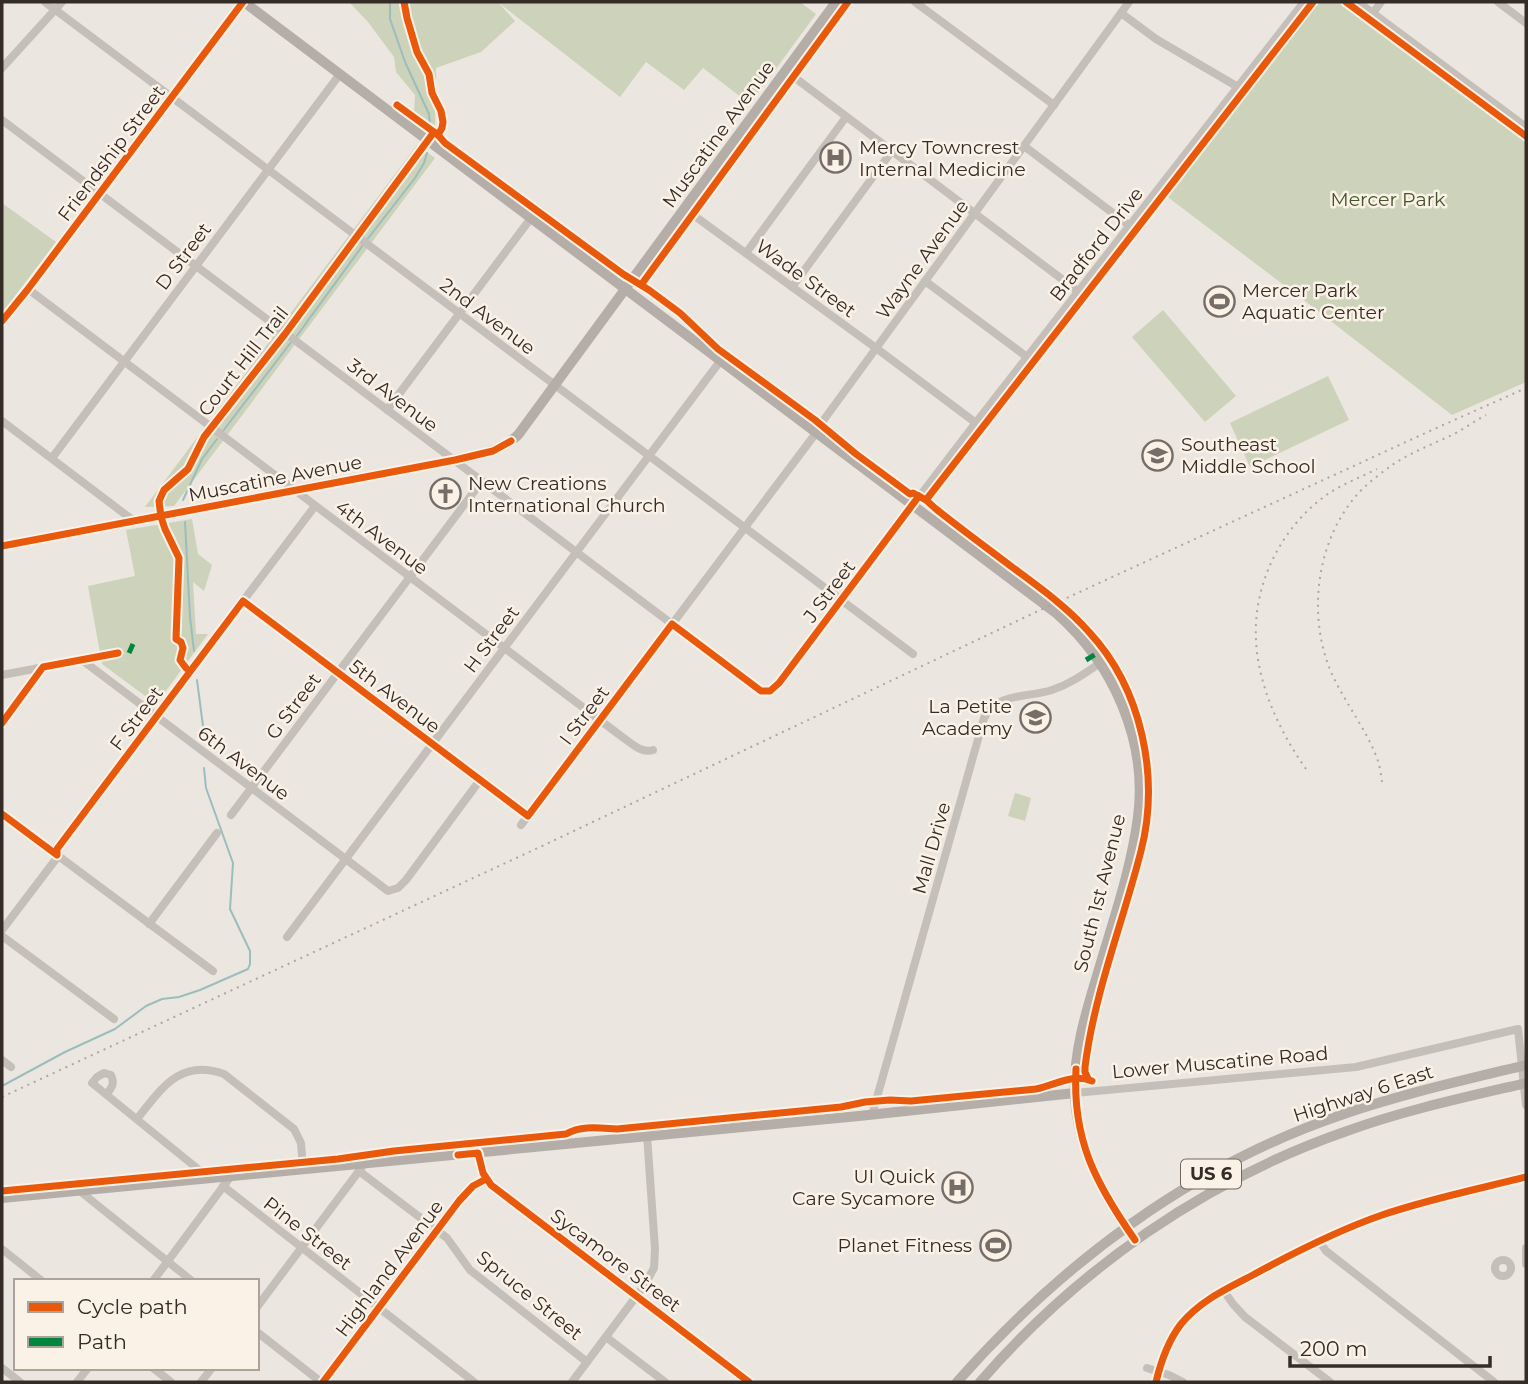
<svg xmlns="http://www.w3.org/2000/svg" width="1528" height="1384" viewBox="0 0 1528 1384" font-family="Montserrat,sans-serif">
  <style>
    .green { fill: #cdd2ba }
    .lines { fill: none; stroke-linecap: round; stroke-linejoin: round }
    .stream { stroke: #9cbdbe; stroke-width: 2 }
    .minor { stroke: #c5bfb9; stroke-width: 8 }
    .major { stroke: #b4ada8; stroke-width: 10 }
    .rail { stroke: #ada7a3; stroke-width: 2; stroke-dasharray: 2 5; stroke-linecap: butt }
    .quiet { stroke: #00873e; stroke-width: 5; stroke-dasharray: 10 5; stroke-linecap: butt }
    .cycleway-casing { stroke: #faf1e7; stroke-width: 11 }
    .cycleway { stroke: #e8590c; stroke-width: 7 }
    .labels { text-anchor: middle; stroke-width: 5; stroke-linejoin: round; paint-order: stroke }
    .shield { fill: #faf1e7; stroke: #716761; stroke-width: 2 }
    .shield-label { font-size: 18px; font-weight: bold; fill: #362c27 }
    .street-label { font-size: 19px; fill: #362c27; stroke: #faf1e7 }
    .poi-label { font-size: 19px; fill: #362c27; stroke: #faf1e7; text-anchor: start }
    .park-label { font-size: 19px; fill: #44552b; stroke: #faf1e7 }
  </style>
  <rect width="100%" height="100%" fill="#ece6e0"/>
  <g class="green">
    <path d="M349 2H800L816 14 750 104 703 68 684 90 646 62 620 97 499 3 515 21 481 52 436 68 435 125 414 112 415 95 396 72 394 57 368 22Z"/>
    <path d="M1315 2H1343L1526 139V382L1452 415 1301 298 1165 195Z"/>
    <path d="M417 145 435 158 174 506 145 507Z"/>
    <path d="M2 203 56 242 2 313Z"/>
    <path d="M1163 310 1236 396 1205 422 1132 337Z"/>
    <path d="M1328 376 1349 420 1250 467 1230 423Z"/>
    <path d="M192 519 198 554 212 565 204 591 193 582 196 634H208L156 704 102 664 88 586 135 576 126 530Z"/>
    <path d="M1015 793 1031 798 1025 821 1008 816Z"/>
  </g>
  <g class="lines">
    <g class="stream">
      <path d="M390 2V19L405 62 429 114 430 127"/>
      <path d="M366 241 415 178 424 163 427 153"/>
      <path d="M296 337 363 245"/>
      <path d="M223 431 292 341"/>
      <path d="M183 500 202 459 217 439"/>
      <path d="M185 522 190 617 194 651"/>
      <path d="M197 680 203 726"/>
      <path d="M2 1086 65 1052 115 1029 146 1006 162 999 179 997 200 990 248 969 250 964V951L230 909 233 863 206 788 204 768"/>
    </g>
    <g class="minor">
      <path d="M45 2 913 654"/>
      <path d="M915 2 1054 105"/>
      <path d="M1358 2 1526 127"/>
      <path d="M1498 2 1526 23"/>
      <path d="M1121 13 1156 39 1238 87"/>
      <path d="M1373 13 1381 2"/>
      <path d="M2 68 62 2"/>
      <path d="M786 71 1079 292"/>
      <path d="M2 120 761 691C769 694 774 689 779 683L884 543 971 429 1304 2"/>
      <path d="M1024 146 1130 226"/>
      <path d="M685 209 876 348 976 423"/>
      <path d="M746 253 846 117"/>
      <path d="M925 281 1027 357"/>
      <path d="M792 287 892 151"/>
      <path d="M28 289 621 736C630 742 641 754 653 750"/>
      <path d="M2 321 28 289 243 2"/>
      <path d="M387 410 531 218"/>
      <path d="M2 421 134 521"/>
      <path d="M52 458 340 74"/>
      <path d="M243 601 528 816"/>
      <path d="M82 660 388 891 398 888 406 880 480 780"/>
      <path d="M2 675 118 653"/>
      <path d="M2 723 43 667"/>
      <path d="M2 814 213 971"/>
      <path d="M231 815 482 481"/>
      <path d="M521 825 816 433 820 425 1129 2"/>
      <path d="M149 924 217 833"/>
      <path d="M2 930 56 859 57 849 88 806 315 506"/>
      <path d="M2 936 114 1019"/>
      <path d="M287 937 721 360"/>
      <path d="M2 1060 11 1067"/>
      <path d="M1075 1093 1356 1067 1518 1029 1526 1105"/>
      <path d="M107 1094C112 1087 115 1084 111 1075L104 1073 97 1077 92 1083 209 1178"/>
      <path d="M872 1115 984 718C998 692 1027 698 1052 690 1070 684 1084 674 1100 663"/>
      <path d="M137 1119C161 1089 180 1058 224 1074L294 1129 301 1143 303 1170"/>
      <path d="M478 1153 483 1173 491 1185 749 1382"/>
      <path d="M359 1171 447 1238 470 1270 587 1362"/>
      <path d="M223 1186 474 1382"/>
      <path d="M81 1192 192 1281"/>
      <path d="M1319 1241 1326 1251 1494 1382"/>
      <path d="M1526 1248V1264"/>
      <path d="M2 1249 42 1281"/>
      <circle cx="1503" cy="1268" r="8"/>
      <path d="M153 1281 231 1176"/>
      <path d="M1224 1291 1233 1304 1245 1317 1330 1382"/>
      <path d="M257 1307 362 1167"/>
      <path d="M257 1332 321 1382"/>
      <path d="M606 1337 665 1382"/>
      <path d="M2 1368 20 1382"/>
      <path d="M153 1368 171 1382"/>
      <path d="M1147 1368 1169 1375 1183 1382"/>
      <path d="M77 1382 88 1368"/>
      <path d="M201 1382 212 1368"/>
      <path d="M323 1382 459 1201 473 1186 486 1179"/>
      <path d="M572 1382 644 1286 654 1268 655 1249 647 1135"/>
      <path d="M1156 1382C1161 1361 1168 1341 1181 1324 1200 1301 1226 1289 1251 1276 1293 1253 1336 1231 1382 1215 1429 1199 1478 1189 1526 1177"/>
    </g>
    <g class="major">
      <path d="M244 2 1056 613C1113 663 1148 741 1138 817 1131 871 1112 924 1097 976 1085 1015 1073 1055 1075 1096 1078 1152 1104 1195 1135 1240"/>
      <path d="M2 546 455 460C478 455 500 452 518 435L836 2"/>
      <path d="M2 1198 859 1116 1075 1093"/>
      <path d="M957 1382C1061 1264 1191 1166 1341 1115 1402 1094 1464 1080 1526 1065"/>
      <path d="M980 1382C1078 1269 1205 1180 1347 1131 1405 1110 1466 1097 1526 1083"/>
    </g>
    <g class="rail">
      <path d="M1306 769C1280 732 1258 686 1256 640 1253 585 1280 529 1325 496 1340 485 1359 478 1377 469"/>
      <path d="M1382 782C1381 775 1380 767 1378 761 1366 727 1342 700 1329 667 1308 612 1317 541 1356 496 1366 484 1380 474 1392 465 1412 452 1433 444 1454 434 1465 428 1475 421 1486 415"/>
      <path d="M2 1097 540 847 1034 613 1432 430 1526 388"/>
    </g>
    <g class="quiet">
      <path d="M129 653 133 644"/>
      <path d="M1086 660 1104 649"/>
    </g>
    <defs>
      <g id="cycleway">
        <path d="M404 2 407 18 417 52 429 74 432 93 441 111 443 122 442 128 438 135"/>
        <path d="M1346 2 1526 136"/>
        <path d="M397 105 438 135 445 143 623 274 649 290 680 313 718 349 815 420 856 454 910 494 913 493 926 500 936 509C961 529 987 548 1012 567 1039 587 1067 607 1089 632 1142 689 1160 777 1141 851 1123 922 1094 994 1085 1067V1072L1088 1079"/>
        <path d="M641 285 848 2"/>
        <path d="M2 321 28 289 243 2"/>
        <path d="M926 500 1313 2"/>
        <path d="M2 546 455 460 493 451 511 441"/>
        <path d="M186 668 180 660 183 648 181 642 176 639 179 558 165 529 161 517 159 501 164 490 188 469 204 437 285 334 434 132"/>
        <path d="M2 723 43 667 118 653"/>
        <path d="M2 814 57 855V849L243 601 528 816 672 624 761 691H770L779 683 919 496"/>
        <path d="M1076 1069C1072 1140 1096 1184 1135 1240"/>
        <path d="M458 1155 478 1153 483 1173 491 1185 749 1382"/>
        <path d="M2 1191 338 1159 394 1151 566 1134C582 1125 599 1128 617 1129L841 1107 865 1102 890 1100 911 1101 1036 1089C1056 1085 1072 1073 1092 1081"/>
        <path d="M323 1382 459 1201 473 1186 486 1179"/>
        <path d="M1156 1382C1161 1361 1168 1341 1181 1324 1200 1301 1226 1289 1251 1276 1293 1253 1336 1231 1382 1215 1429 1199 1478 1189 1526 1177"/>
      </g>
    </defs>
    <use href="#cycleway" class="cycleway-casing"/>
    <use href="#cycleway" class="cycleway"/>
  </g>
  <defs>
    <symbol id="hospital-ring" viewBox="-11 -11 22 22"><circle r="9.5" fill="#faf1e7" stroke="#766d68" stroke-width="1.5"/><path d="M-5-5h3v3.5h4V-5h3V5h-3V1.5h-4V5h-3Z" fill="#766d68"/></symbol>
    <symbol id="stadium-ring" viewBox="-11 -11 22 22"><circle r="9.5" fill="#faf1e7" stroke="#766d68" stroke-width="1.5"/><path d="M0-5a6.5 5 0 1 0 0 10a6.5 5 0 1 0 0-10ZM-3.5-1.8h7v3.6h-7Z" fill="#766d68"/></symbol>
    <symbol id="school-ring" viewBox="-11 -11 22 22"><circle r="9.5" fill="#faf1e7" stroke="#766d68" stroke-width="1.5"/><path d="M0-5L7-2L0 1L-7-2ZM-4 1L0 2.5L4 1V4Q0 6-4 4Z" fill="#766d68"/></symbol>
    <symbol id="church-ring" viewBox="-11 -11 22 22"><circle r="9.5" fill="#faf1e7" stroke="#766d68" stroke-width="1.5"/><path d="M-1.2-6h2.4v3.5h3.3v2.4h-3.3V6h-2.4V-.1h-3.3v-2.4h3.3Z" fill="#766d68"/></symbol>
  </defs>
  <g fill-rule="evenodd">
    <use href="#hospital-ring" x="818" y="140" width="35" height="35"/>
    <use href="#stadium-ring" x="1202" y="284" width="35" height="35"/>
    <use href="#school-ring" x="1140" y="438" width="35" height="35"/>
    <use href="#church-ring" x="428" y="476" width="35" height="35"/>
    <use href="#school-ring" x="1018" y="700" width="35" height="35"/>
    <use href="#hospital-ring" x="940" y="1170" width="35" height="35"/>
    <use href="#stadium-ring" x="978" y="1228" width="35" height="35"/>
  </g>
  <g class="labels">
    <rect class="shield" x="1181" y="1159.5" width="60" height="29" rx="5"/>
    <g class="shield-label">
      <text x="1211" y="1180">US 6</text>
    </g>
    <g class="street-label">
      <text transform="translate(718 134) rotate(-54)" y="7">Muscatine Avenue</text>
      <text transform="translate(111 153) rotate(-53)" y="7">Friendship Street</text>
      <text transform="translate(1096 244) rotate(-52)" y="7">Bradford Drive</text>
      <text transform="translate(183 256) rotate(-53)" y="7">D Street</text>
      <text transform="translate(922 259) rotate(-54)" y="7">Wayne Avenue</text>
      <text transform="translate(806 278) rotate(36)" y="7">Wade Street</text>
      <text transform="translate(488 316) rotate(37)" y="7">2nd Avenue</text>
      <text transform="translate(243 361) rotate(-52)" y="7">Court Hill Trail</text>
      <text transform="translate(393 395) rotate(37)" y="7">3rd Avenue</text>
      <text transform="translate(275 478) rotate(-11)" y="7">Muscatine Avenue</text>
      <text transform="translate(382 537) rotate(37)" y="7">4th Avenue</text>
      <text transform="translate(829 591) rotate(-53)" y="7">J Street</text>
      <text transform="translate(491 639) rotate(-53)" y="7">H Street</text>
      <text transform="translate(395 696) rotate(37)" y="7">5th Avenue</text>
      <text transform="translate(293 706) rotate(-53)" y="7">G Street</text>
      <text transform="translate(584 715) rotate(-53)" y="7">I Street</text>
      <text transform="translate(136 718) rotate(-53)" y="7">F Street</text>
      <text transform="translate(244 763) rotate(37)" y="7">6th Avenue</text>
      <text transform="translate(931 848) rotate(-74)" y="7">Mall Drive</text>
      <text transform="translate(1099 893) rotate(-76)" y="7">South 1st Avenue</text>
      <text transform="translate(1220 1062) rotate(-5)" y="7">Lower Muscatine Road</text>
      <text transform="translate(1363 1093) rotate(-18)" y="7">Highway 6 East</text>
      <text transform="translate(308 1233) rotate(38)" y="7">Pine Street</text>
      <text transform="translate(616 1260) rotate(37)" y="7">Sycamore Street</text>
      <text transform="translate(389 1268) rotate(-53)" y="7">Highland Avenue</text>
      <text transform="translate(530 1295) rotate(39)" y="7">Spruce Street</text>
    </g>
    <g class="poi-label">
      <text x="859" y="154">Mercy Towncrest<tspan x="859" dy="22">Internal Medicine</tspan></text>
      <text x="1242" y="297">Mercer Park<tspan x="1242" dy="22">Aquatic Center</tspan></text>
      <text x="1181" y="451">Southeast<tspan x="1181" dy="22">Middle School</tspan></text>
      <text x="468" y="490">New Creations<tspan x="468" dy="22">International Church</tspan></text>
      <text x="1012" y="713" text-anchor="end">La Petite<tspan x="1012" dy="22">Academy</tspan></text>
      <text x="935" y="1183" text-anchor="end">UI Quick<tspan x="935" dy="22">Care Sycamore</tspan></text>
      <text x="972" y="1252" text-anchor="end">Planet Fitness</text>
    </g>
    <g class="park-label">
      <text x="1388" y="206">Mercer Park</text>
    </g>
  </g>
  <rect width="1528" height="1384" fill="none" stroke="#362c27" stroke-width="7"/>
  <rect x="14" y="1279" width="245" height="91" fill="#faf1e7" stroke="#aca29a" stroke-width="2"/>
  <rect x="28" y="1302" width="35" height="10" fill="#e8590c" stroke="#aca29a" stroke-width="2"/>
  <text x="77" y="1314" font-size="21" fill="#362c27">Cycle path</text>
  <rect x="28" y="1337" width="35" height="10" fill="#00873e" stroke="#aca29a" stroke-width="2"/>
  <text x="77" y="1349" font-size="21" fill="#362c27">Path</text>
  <path d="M1290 1356v10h200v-10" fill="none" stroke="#362c27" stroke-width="3.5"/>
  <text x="1300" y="1356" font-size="21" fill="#362c27" stroke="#faf1e7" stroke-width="5" paint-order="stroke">200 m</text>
</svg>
